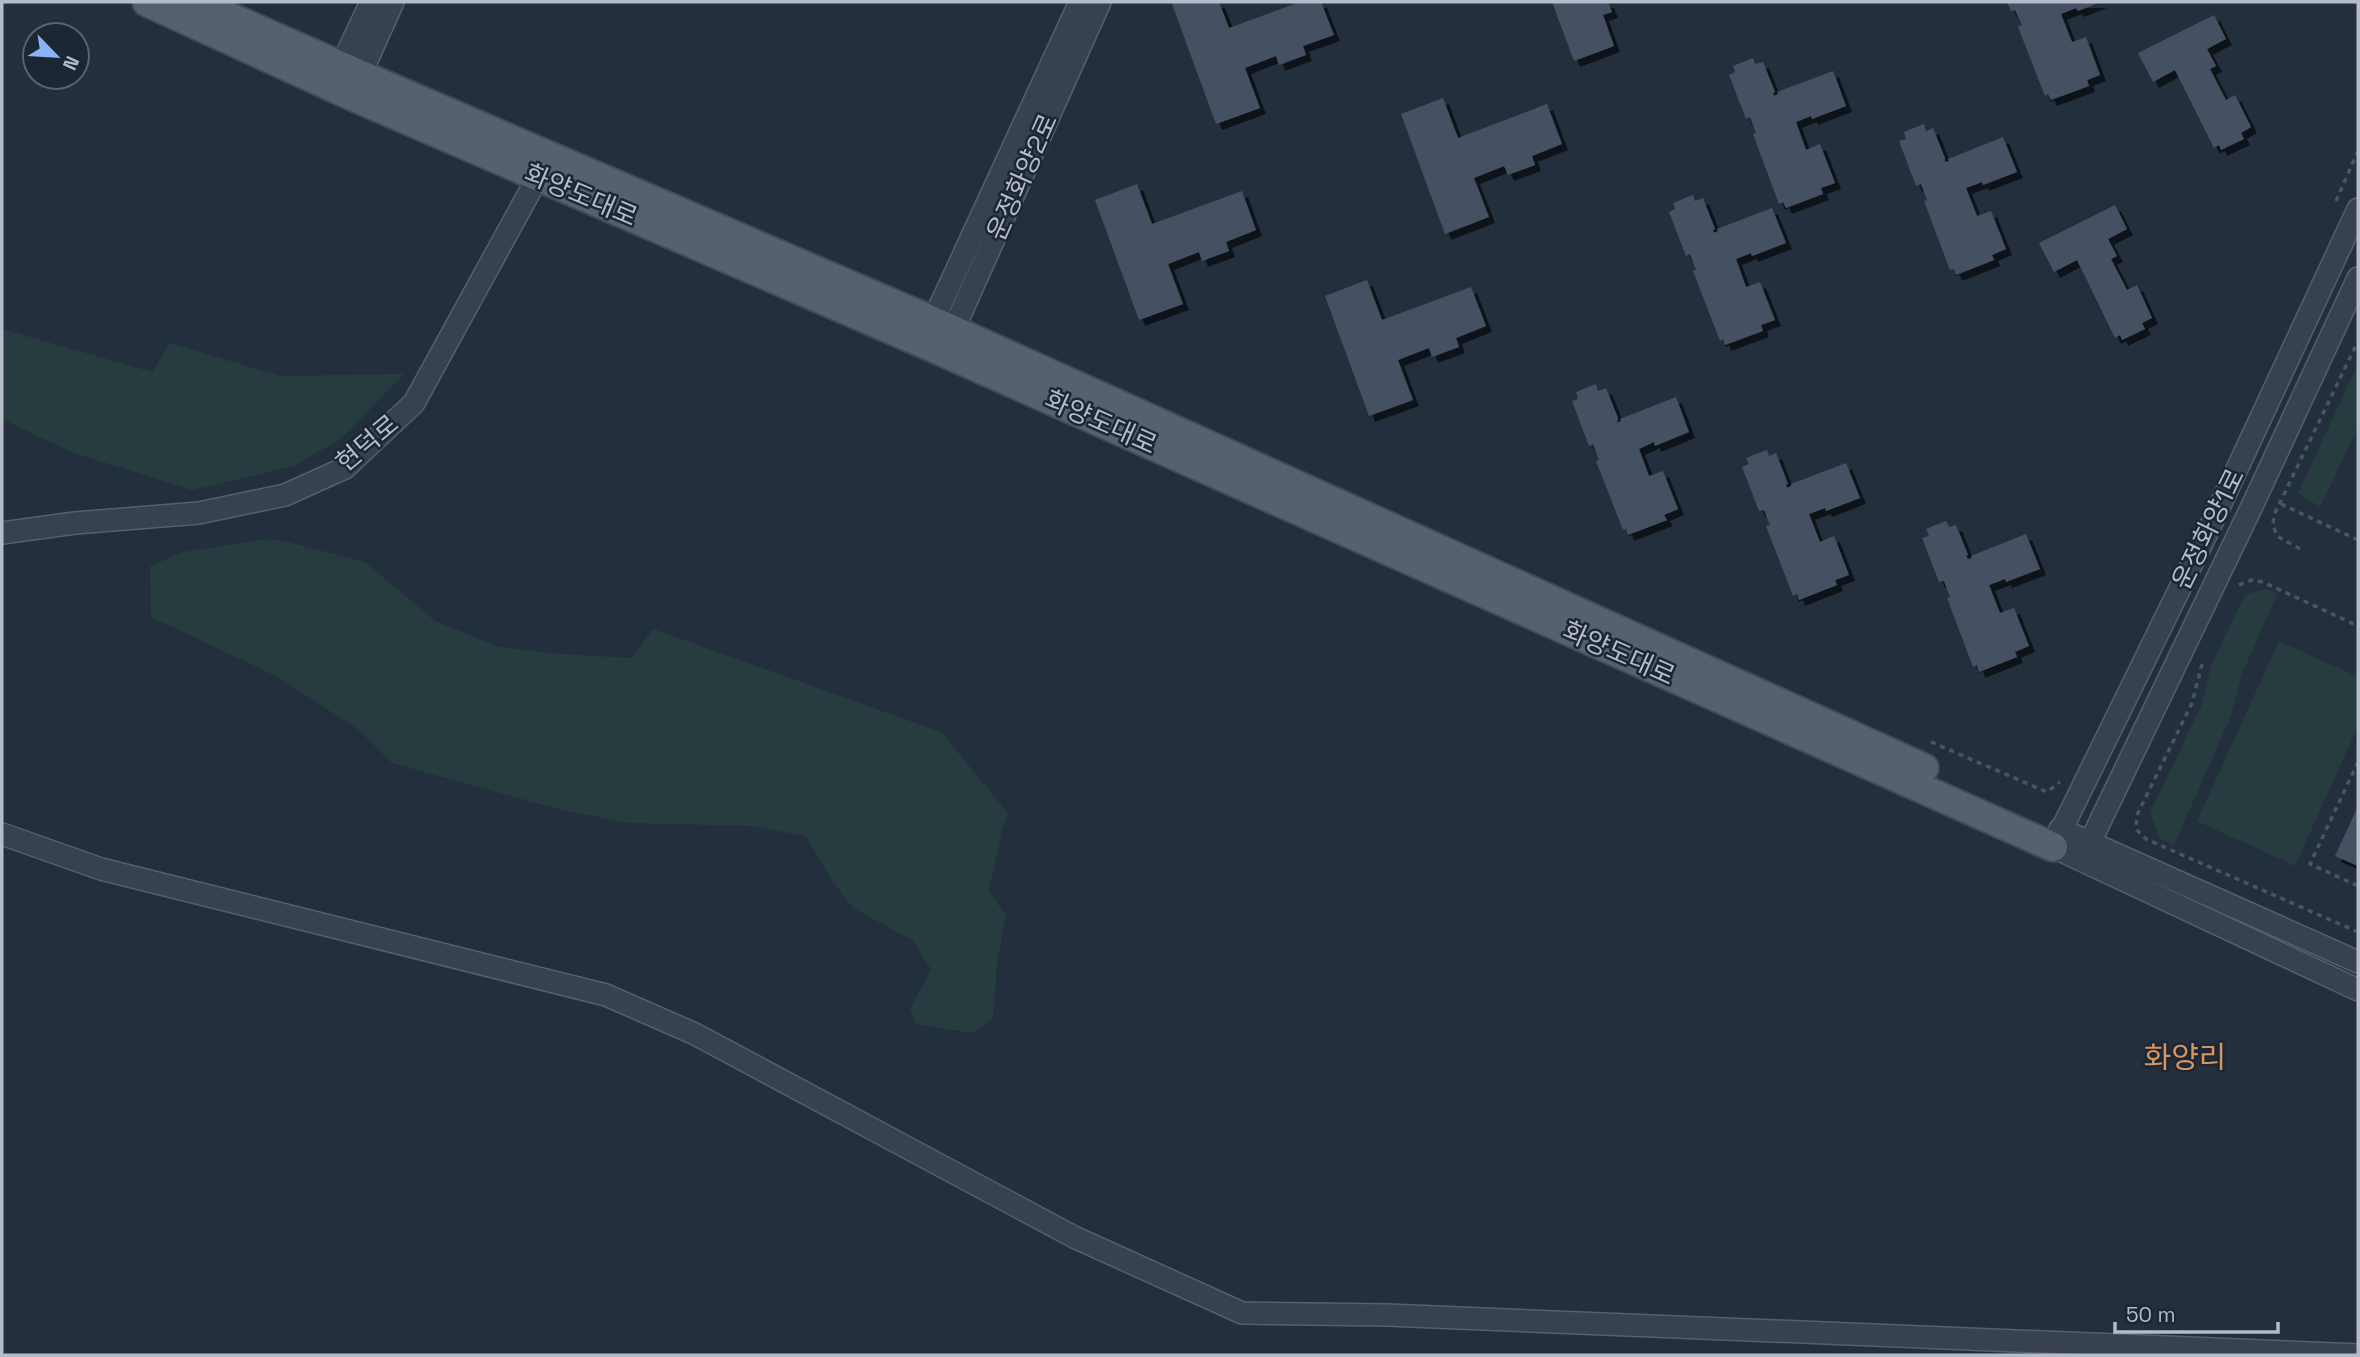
<svg xmlns="http://www.w3.org/2000/svg" width="2360" height="1357" viewBox="0 0 2360 1357" font-family="'Space Grotesk','Noto Sans KR',sans-serif">
  <style>
    .green { fill: #263c3f }
    .building { fill: #455162; filter: url(#shadow) }
    .lines { fill: none; stroke-linecap: round; stroke-linejoin: round }
    .minor-casing { stroke: #565f6c; stroke-width: 24 }
    .major-casing { stroke: #414a57; stroke-width: 32 }
    .path { stroke: #44595c; stroke-width: 3.5; stroke-dasharray: 5 5; stroke-linecap: butt }
    .minor { stroke: #38414e; stroke-width: 21 }
    .major { stroke: #56606e; stroke-width: 28 }
    .labels { text-anchor: middle; stroke-width: 5; stroke-linejoin: round; paint-order: stroke }
    .street-label { font-size: 26px; fill: #b4bcc9; stroke: #1d2633 }
    .quarter-label { font-size: 30px; fill: #d59563; stroke: #1d2633 }
  </style>
  <defs>
    <filter id="shadow"><feDropShadow dx="6" dy="6" stdDeviation="0" flood-color="#0009"/></filter>
  </defs>
  <rect width="100%" height="100%" fill="#242f3e"/>
  <g class="green">
    <path d="M2 329 152 372 170 343 280 376 404 374 342 438 294 466 192 490 71 452 2 419Z"/>
    <path d="M2358 364V428L2320 507 2298 493Z"/>
    <path d="M266 539 288 542 365 562 435 621 499 647 560 654 632 658 653 629 941 732 1008 813 1001 834 989 891 1006 916 997 963 993 1018 973 1033 916 1024 910 1009 931 969 912 940 853 908 833 882 806 836 749 826 630 823 558 809 392 763 359 730 278 677 151 617 150 566 183 552Z"/>
    <path d="M2266 589 2277 594 2242 674 2231 716 2174 845 2160 839 2150 813 2202 704 2211 665 2245 595Z"/>
    <path d="M2279 641 2358 677V726L2295 866 2197 821Z"/>
  </g>
  <g class="building">
    <path d="M1178 2H1219L1229 28 1300 2H1321L1334 35 1303 46 1306 55 1279 65 1276 56 1245 68 1260 108 1216 124 1172 4Z"/>
    <path d="M1552 2H1608L1612 12 1603 15 1614 46 1574 61Z"/>
    <path d="M2007 2H2101L2078 11 2076 8 2061 14 2072 42 2086 37 2100 75 2087 80 2089 86 2051 100 2048 94 2045 96 2018 27 2022 25 2015 10 2011 11Z"/>
    <path d="M2214 15 2226 39 2207 49 2216 66 2210 69 2226 100 2235 95 2251 127 2241 133 2244 139 2221 150 2219 145 2214 148 2175 70 2153 82 2138 53Z"/>
    <path d="M1753 58 1755 64 1763 62 1775 92 1773 93 1774 96 1778 94 1777 92 1833 71 1846 106 1812 119 1811 116 1796 122 1806 150 1820 144 1835 183 1821 188 1823 194 1786 208 1783 202 1779 204 1753 134 1756 133 1750 117 1746 119 1729 75 1735 72 1733 66Z"/>
    <path d="M1443 98 1458 138 1547 104 1562 144 1532 156 1535 165 1508 175 1504 166 1474 178 1489 217 1445 234 1401 114Z"/>
    <path d="M1924 124 1926 131 1933 128 1945 158V162L1949 161 1948 159 2003 137 2017 172 1983 185 1982 182 1966 188 1977 216 1991 211 2006 249 1992 255 1994 260 1956 275 1954 269 1950 270 1924 201 1927 200 1921 184 1916 186 1899 141 1906 139 1904 132Z"/>
    <path d="M1137 184 1152 224 1242 191 1256 230 1226 242 1229 251 1202 261 1199 252 1168 264 1183 304 1139 320 1095 200Z"/>
    <path d="M1693 195 1695 201 1703 198 1715 229 1713 230 1714 233 1718 231 1717 229 1772 208 1786 243 1752 256 1751 253 1736 259 1746 287 1760 282 1775 320 1761 325 1763 331 1725 345 1723 339 1720 341 1693 271 1696 270 1690 254 1686 256 1669 212 1675 209 1673 203Z"/>
    <path d="M2115 205 2127 229 2108 239 2117 256 2111 259 2127 290 2137 285 2152 318 2142 323 2145 329 2122 340 2120 335 2115 338 2077 260 2054 272 2039 243Z"/>
    <path d="M1367 280 1382 320 1471 287 1486 326 1456 338 1459 347 1432 357 1429 348 1398 360 1413 400 1369 416 1325 296Z"/>
    <path d="M1596 384 1598 391 1606 388 1618 418 1617 423 1621 421 1620 419 1676 397 1689 432 1655 446 1654 442 1639 449 1649 476 1663 471 1678 509 1664 515 1667 520 1628 535 1626 529 1623 530 1596 461 1599 460 1593 444 1589 446 1572 401 1578 399 1576 392Z"/>
    <path d="M1767 450 1769 456 1776 453 1788 484 1786 485 1787 488 1791 486V484L1846 463 1860 498 1826 511 1825 508 1809 514 1820 542 1834 536 1849 575 1835 580 1837 585 1799 600 1797 594 1793 596 1766 526 1770 525 1764 510 1759 511 1742 467 1749 464 1746 458Z"/>
    <path d="M1946 521 1949 527 1956 525 1968 555 1966 556 1968 559 1972 558 1971 556 2026 534 2040 569 2006 582 2005 579 1989 585 2000 613 2014 608 2029 646 2015 652 2017 657 1979 672 1977 665 1973 667 1947 598 1950 597 1944 581 1939 582 1922 538 1929 536 1926 529Z"/>
    <path d="M2358 806V866L2335 856Z"/>
  </g>
  <g class="lines">
    <defs>
      <g id="minor">
        <path d="M335 79 371 2"/>
        <path d="M355 87 393 2"/>
        <path d="M2358 209 2209 529 2053 847 2358 990"/>
        <path d="M927 334 1080 2"/>
        <path d="M948 342 1100 2"/>
        <path d="M2 533 75 523 199 513 285 495 345 468 414 403 545 164"/>
        <path d="M2060 829 2358 962"/>
        <path d="M2 834 101 869 606 995 695 1034 1074 1237 1242 1313 1387 1315 2358 1355"/>
        <path d="M2082 859 2253 504 2358 278"/>
      </g>
      <g id="major">
        <path d="M147 2 352 96 934 348 2053 847"/>
        <path d="M196 2 359 74 933 321 1924 768"/>
      </g>
    </defs>
    <use href="#minor" class="minor-casing"/>
    <use href="#major" class="major-casing"/>
    <g class="path">
      <path d="M2336 201 2358 151"/>
      <path d="M2281 504 2358 540"/>
      <path d="M2300 549 2277 536 2273 525 2274 515 2358 341"/>
      <path d="M2239 585 2252 580 2263 582 2358 626"/>
      <path d="M2202 664 2192 703 2137 815 2136 829 2146 839 2358 932"/>
      <path d="M1931 742 2047 792 2060 782"/>
      <path d="M2358 762 2310 864 2358 886"/>
    </g>
    <use href="#minor" class="minor"/>
    <use href="#major" class="major"/>
  </g>
  <g class="labels">
    <g class="street-label">
      <text transform="translate(1022 177) rotate(-66)" y="9">운정화양2로</text>
      <text transform="translate(581 195) rotate(23)" y="9">화양도대로</text>
      <text transform="translate(1101 422) rotate(24)" y="9">화양도대로</text>
      <text transform="translate(367 443) rotate(-40)" y="9">현덕로</text>
      <text transform="translate(2208 529) rotate(-64)" y="9">운정화양1로</text>
      <text transform="translate(1619 653) rotate(24)" y="9">화양도대로</text>
    </g>
    <g class="quarter-label">
      <text x="2185" y="1068">화양리</text>
    </g>
  </g>
  <rect width="2360" height="1357" fill="none" stroke="#b4bcc9" stroke-width="7"/>
  <g transform="translate(56 56) rotate(115)"><circle r="33" fill="#1d2633" stroke="#59626f" stroke-width="2"/>
  <path d="M0-5L12 26L0 18L-12 26Z" fill="#8ab4f8"/>
  <text y="-10" font-size="19" font-weight="bold" text-anchor="middle" fill="#b4bcc9">N</text>
  </g>
  <path d="M2115 1322v10h163v-10" fill="none" stroke="#b4bcc9" stroke-width="3.5"/>
  <text x="2126" y="1322" font-size="21" fill="#b4bcc9" stroke="#1d2633" stroke-width="5" paint-order="stroke">50 m</text>
</svg>
